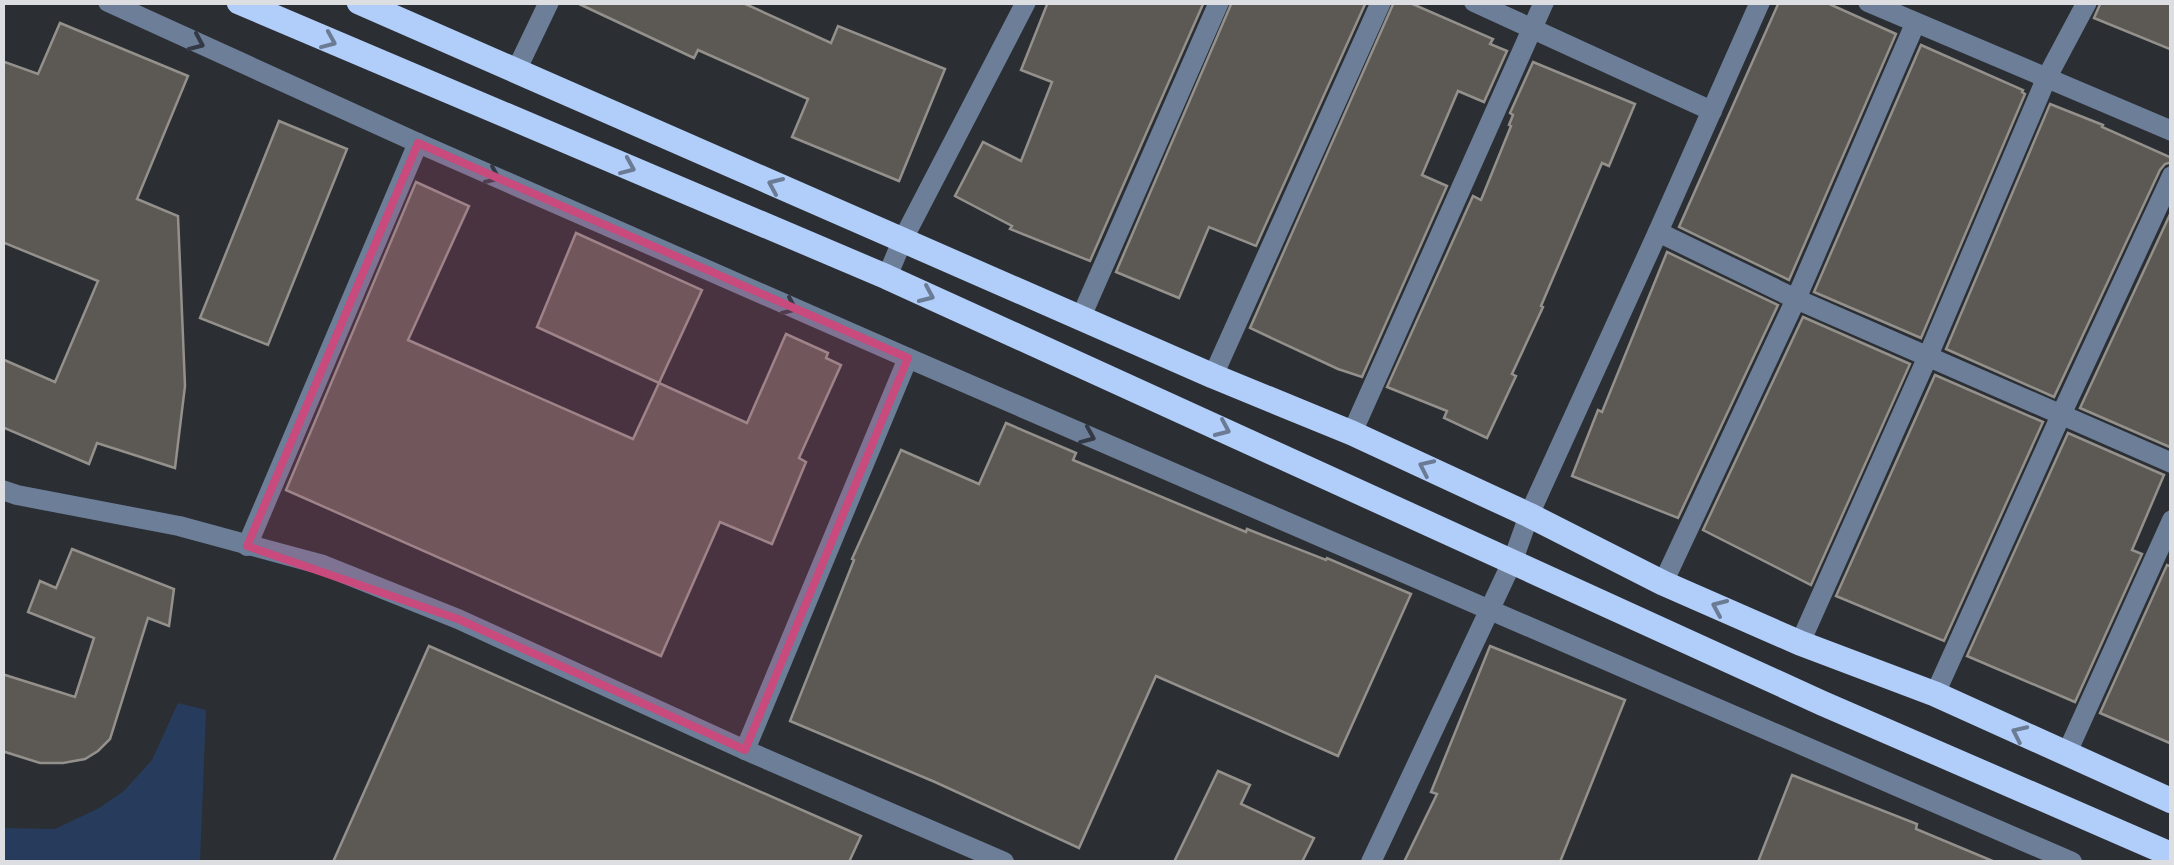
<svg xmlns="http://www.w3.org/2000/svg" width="2174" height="865" viewBox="0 0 2174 865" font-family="Rubik,sans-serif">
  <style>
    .green { fill: #273c5d }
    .building { fill: #5c5954; stroke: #94918c; stroke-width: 2.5 }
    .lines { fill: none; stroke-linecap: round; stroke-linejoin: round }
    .minor { stroke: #6c7e98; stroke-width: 20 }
    .primary { stroke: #b1cdf9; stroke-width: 25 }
    .oneway { stroke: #6b7b94 }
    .oneway2 { stroke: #333a45 }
    .marked { fill: #c94a7c; fill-opacity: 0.2; stroke: #c94a7c; stroke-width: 8; stroke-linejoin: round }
  </style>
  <rect width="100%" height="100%" fill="#2b2e32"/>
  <path class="green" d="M178 703 206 710 200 862H3V828L55 829 99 808 124 791 152 760Z"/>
  <g class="building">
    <path d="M575 2H741L831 43 838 26 945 69 899 181 792 137 808 99 698 50 694 58Z"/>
    <path d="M1048 2H1204L1090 261 1010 229 1012 226 955 196 983 142 1021 161 1052 82 1021 70Z"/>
    <path d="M1232 2H1366L1256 246 1209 227 1179 298 1116 272Z"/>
    <path d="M1394 2H1408L1493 39 1490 44 1507 51 1484 102 1458 91 1422 175 1447 186 1362 377 1338 369 1250 328Z"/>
    <path d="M1779 2H1825L1896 34 1789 280 1679 227Z"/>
    <path d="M2101 2H2172V50L2094 18Z"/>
    <path d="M60 23 188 76 137 199 178 216 185 386 175 468 97 443 89 464 2 427V359L55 382 98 281 2 242V61L38 74Z"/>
    <path d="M1921 45 2023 90 2022 92 2025 94 1921 338 1814 292Z"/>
    <path d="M1533 62 1635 104 1609 166 1602 163 1541 306 1543 307 1512 374 1516 376 1487 438 1444 418 1447 411 1387 387 1473 196 1481 200 1511 126 1509 125 1513 115 1510 113Z"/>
    <path d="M2050 104 2103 125 2102 127 2172 158V162L2165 164 2160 170 2054 397 1946 349Z"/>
    <path d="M279 121 347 149 268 345 200 318Z"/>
    <path d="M416 182 469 206 408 340 633 439 659 383 747 423 786 334 828 353 826 358 841 365 799 458 806 462 772 544 720 522 661 656 286 490Z"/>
    <path d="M2172 210V448L2080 408Z"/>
    <path d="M576 233 702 290 659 383 537 327Z"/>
    <path d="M1667 252 1778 305 1678 518 1572 476 1598 410 1602 412Z"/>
    <path d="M1803 317 1910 364 1811 585 1703 530Z"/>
    <path d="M1935 375 2043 422 1944 641 1836 596Z"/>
    <path d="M1006 423 1076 453 1073 460 1246 532 1247 529 1326 560 1327 558 1411 594 1338 756 1156 676 1079 848 935 782 790 721 854 560 852 559 901 450 979 484Z"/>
    <path d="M2068 433 2164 475 2132 550 2142 554 2075 702 1967 656Z"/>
    <path d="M72 549 174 589 169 626 148 618 110 739 98 751 85 759 63 763H40L2 751V674L75 697 94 638 28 612 40 581 56 588Z"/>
    <path d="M2167 565 2172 567V744L2100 713Z"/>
    <path d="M429 646 861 836 849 862H333Z"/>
    <path d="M1490 646 1625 700 1560 862H1404L1437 794 1431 792Z"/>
    <path d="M1218 771 1250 785 1241 804 1314 838 1302 862H1174Z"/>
    <path d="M1792 775 1917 824 1916 829 1995 862H1758Z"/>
  </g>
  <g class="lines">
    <g class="minor">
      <path d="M108 2 418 143 908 358 2072 862"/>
      <path d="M1474 2 1712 111"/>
      <path d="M1868 2 2172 131"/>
      <path d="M516 71 549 2"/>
      <path d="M1658 232 1796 299 2172 463"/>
      <path d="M887 277 902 241 1026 2"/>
      <path d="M1081 317 1219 2"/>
      <path d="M1213 376 1381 2"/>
      <path d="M1352 433 1544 2"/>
      <path d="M2 490 17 495 179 526 323 565 458 619 745 750 1004 862"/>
      <path d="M247 546 418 143"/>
      <path d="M1663 583 1796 299 1915 24"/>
      <path d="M1800 643 1928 356 2046 79 2087 2"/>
      <path d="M1935 694 2061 415 2172 176"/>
      <path d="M745 750 908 358"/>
      <path d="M2066 755 2172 520"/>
      <path d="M1371 862 1513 560 1529 515 1658 232 1760 2"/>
    </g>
    <g class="primary">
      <path d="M239 2 887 277 1822 703 2172 855"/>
      <path d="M359 2 1213 376 1352 433 1529 515 1663 583 1800 643 1935 694 2172 801"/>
    </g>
  </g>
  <defs><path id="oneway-chevron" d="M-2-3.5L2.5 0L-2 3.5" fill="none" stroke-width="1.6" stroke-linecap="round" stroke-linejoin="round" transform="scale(2.5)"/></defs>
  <g class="oneway">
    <use href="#oneway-chevron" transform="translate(329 41) rotate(23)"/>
    <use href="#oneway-chevron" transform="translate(628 167) rotate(23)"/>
    <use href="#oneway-chevron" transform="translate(775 185) rotate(-156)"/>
    <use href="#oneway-chevron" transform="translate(927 295) rotate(24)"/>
    <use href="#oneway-chevron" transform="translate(1223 429) rotate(24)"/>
    <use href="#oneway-chevron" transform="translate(1426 467) rotate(-155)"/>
    <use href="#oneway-chevron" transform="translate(1719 607) rotate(-156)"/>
    <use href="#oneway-chevron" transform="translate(2019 733) rotate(-155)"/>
  </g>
  <g class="oneway2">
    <use href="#oneway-chevron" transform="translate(197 43) rotate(24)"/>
    <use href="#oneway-chevron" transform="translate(493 176) rotate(24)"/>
    <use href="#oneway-chevron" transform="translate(790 307) rotate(24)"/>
    <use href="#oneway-chevron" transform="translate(1088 436) rotate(23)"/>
  </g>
  <path class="marked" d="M418 143 908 358 745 750 458 619 247 546Z"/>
  <rect width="2174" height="865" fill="none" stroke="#dddee1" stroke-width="10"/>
</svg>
